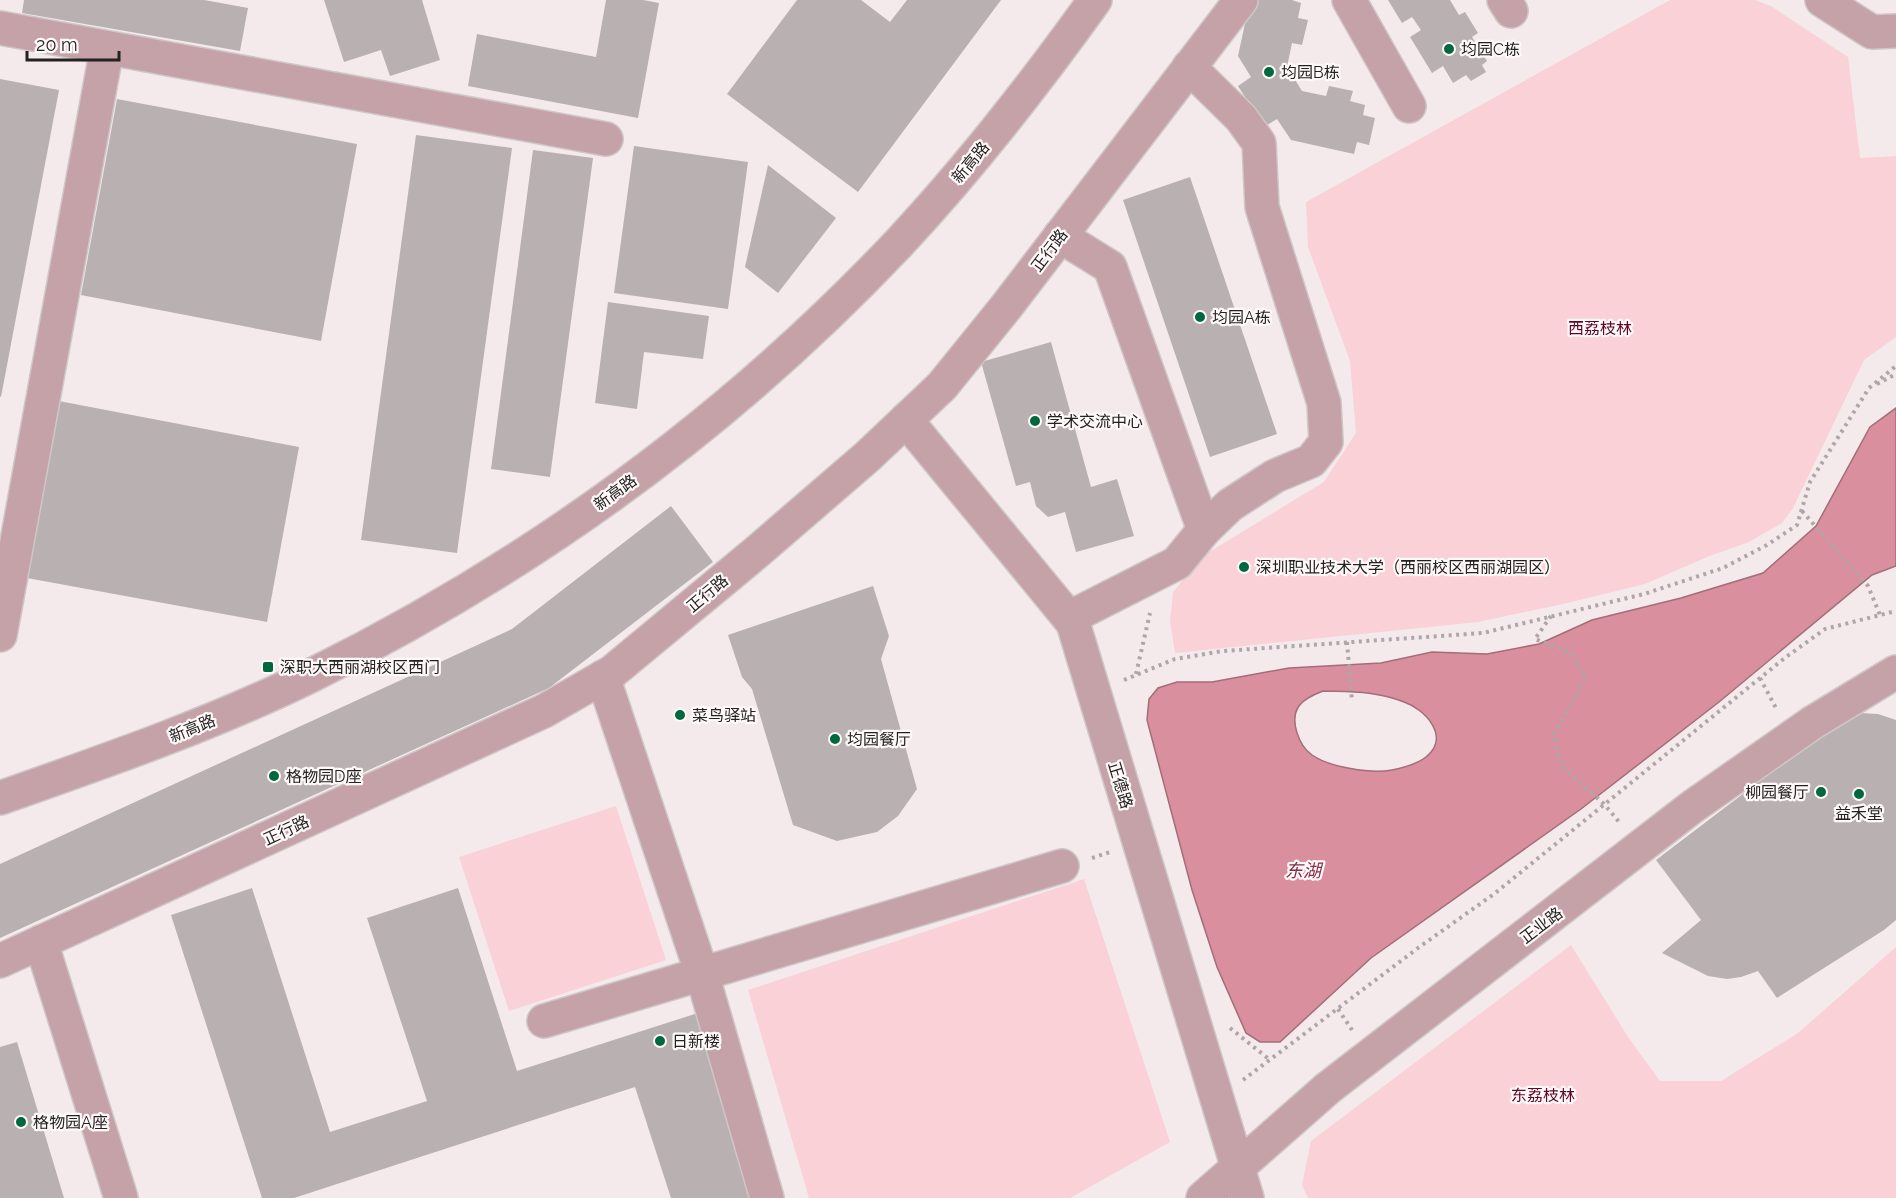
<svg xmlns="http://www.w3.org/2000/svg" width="1896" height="1198" viewBox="0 0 1896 1198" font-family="Raleway,'Noto Sans SC',sans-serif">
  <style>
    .green { fill: #f9d1d7 }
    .water { fill: #d98f9d; stroke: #a36e78; stroke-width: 1.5; fill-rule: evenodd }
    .building { fill: #b9b0b2 }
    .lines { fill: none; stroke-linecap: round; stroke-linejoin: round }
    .minor-casing { stroke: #cfc6c7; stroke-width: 36 }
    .path { stroke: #aea6a8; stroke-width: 4; stroke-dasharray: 3 4.5; stroke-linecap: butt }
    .minor { stroke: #c5a2a8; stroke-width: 33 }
    .poi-dot { fill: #00683e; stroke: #fff9f9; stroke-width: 2 }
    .labels { text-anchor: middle; stroke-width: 4.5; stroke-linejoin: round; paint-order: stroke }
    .poi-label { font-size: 16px; fill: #242121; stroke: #fff9f9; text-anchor: start }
    .street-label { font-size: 16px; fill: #242121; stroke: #fff9f9 }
    .park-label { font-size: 16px; fill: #5f0526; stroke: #fff9f9 }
    .water-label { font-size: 18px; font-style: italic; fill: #852e44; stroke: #fff9f9 }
  </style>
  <rect width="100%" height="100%" fill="#f4eaec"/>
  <g class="green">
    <path d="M1670 0H1755L1771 6 1848 57 1860 158 1896 156V337L1864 360 1793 508 1782 523 1749 542 1707 557 1645 584 1563 604 1478 622 1175 653 1170 621 1173 592 1204 555 1324 482 1356 433 1350 361 1308 247 1306 202Z"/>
    <path d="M616 806 666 960 509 1011 459 857Z"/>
    <path d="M1084 879 1170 1142 1070 1198H809L748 990Z"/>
    <path d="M1571 945 1628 1037 1660 1081H1721L1798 1033 1896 947V1198H1308L1302 1185 1311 1141Z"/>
  </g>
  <path class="water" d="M1896 408V566L1872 575 1719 702 1581 809 1371 958 1280 1042H1260L1246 1033 1217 967 1192 890 1147 720 1149 699 1158 688 1177 682H1212L1289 668 1381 663 1432 652 1487 654 1539 644 1592 620 1681 598 1763 573 1816 526 1870 427ZM1323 691C1353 692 1375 691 1404 702 1425 709 1451 737 1426 757 1417 764 1402 768 1392 770 1371 774 1329 767 1312 755 1299 746 1289 720 1299 706 1304 699 1315 694 1323 691Z"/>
  <g class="building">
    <path d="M24 0H204L248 8 240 51 22 13Z"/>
    <path d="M324 0H422L440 60 390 76 381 50 344 62Z"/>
    <path d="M606 0H643L659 3 638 118 468 86 477 34 596 57Z"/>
    <path d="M797 0H861L890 22 907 0H1001L858 192 727 94Z"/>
    <path d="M1250 0H1292L1301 3 1298 18 1308 20 1302 45 1292 43 1287 67 1302 91 1326 96 1329 86 1353 91 1350 101 1365 105 1363 115 1375 118 1369 145 1357 142 1354 154 1291 140 1277 119 1264 127 1238 86 1251 77 1238 56Z"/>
    <path d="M1388 0H1450L1459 15 1465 12 1478 33 1472 37 1487 61 1482 65 1486 72 1471 81 1466 75 1453 83 1443 66 1432 73 1410 37 1421 30 1412 17 1402 23Z"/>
    <path d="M0 79 59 90 1 397 0 396Z"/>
    <path d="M117 99 357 144 321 341 81 295Z"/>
    <path d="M416 135 512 148 457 553 361 540Z"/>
    <path d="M634 146 748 162 728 309 614 293Z"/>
    <path d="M533 150 593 158 550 477 491 469Z"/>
    <path d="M768 165 836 218 778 293 745 267Z"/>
    <path d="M1190 177 1277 434 1210 457 1123 200Z"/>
    <path d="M608 302 709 316 703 359 644 352 637 409 595 403Z"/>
    <path d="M1051 342 1091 487 1117 479 1134 536 1076 552 1065 512 1048 517 1036 506 1030 482 1016 486 981 362Z"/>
    <path d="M59 401 299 447 267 622 27 578Z"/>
    <path d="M671 506 713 562 549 688 0 938V864L512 629Z"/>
    <path d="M873 586 889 636 881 659 917 789 898 816 877 832 837 841 793 825 752 689 742 677 728 635Z"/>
    <path d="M1860 713 1878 714 1896 720V920L1884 930 1777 998 1758 971 1741 977 1727 979 1708 976 1662 953 1701 920 1656 860 1835 724Z"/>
    <path d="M252 888 330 1132 427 1101 367 918 458 888 517 1071 701 1012 761 1198H671L635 1087 294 1198H262L171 915Z"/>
    <path d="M17 1042 64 1198H0V1047Z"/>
  </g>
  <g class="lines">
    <defs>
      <g id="minor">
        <path d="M1349 0 1409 106"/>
        <path d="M1504 0 1511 11"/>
        <path d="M1822 0 1872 32 1896 31"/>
        <path d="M0 28 606 139"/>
        <path d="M1060 236 1110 267 1204 530"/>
        <path d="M906 420 1073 623 1247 1198"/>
        <path d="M1069 618 1177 563 1204 530 1230 505 1275 476 1311 461 1326 442 1324 403 1262 207 1259 143 1241 118 1189 67"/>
        <path d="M0 635 107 48"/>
        <path d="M603 677 702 974 767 1198"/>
        <path d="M0 798C105 761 210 725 310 676 530 567 730 422 899 243 970 167 1034 85 1095 0"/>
        <path d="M41 942 121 1198"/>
        <path d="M0 961 544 711 612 672 758 551 868 456 942 386 1006 307 1241 0"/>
        <path d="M544 1021 1062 866"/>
        <path d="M1203 1198 1328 1088 1692 807 1812 723 1896 672"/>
      </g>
    </defs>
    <use href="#minor" class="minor-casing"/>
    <g class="path">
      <path d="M1877 384 1896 374"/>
      <path d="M1802 511 1868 586 1880 615"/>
      <path d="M1551 616 1535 639 1571 653 1586 678 1554 734 1561 766 1604 804 1620 823"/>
      <path d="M1347 642 1352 701"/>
      <path d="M1136 674 1150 613"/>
      <path d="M1760 678 1777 710"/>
      <path d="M1124 680 1175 659 1223 651 1483 633 1644 594 1723 568 1767 545 1797 525 1810 482 1869 388 1896 366"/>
      <path d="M1092 858 1110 852"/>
      <path d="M1338 1009 1352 1030"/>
      <path d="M1230 1028 1270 1060"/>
      <path d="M1243 1080 1418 948 1494 894 1786 657 1825 629 1896 611"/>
    </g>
    <use href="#minor" class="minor"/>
  </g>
  <g class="poi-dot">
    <circle cx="1449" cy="49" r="6"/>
    <circle cx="1269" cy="72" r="6"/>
    <circle cx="1200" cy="317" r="6"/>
    <circle cx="1035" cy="421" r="6"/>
    <circle cx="1244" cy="567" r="6"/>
    <rect x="262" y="661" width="12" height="12" rx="3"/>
    <circle cx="680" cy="715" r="6"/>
    <circle cx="835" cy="739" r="6"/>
    <circle cx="274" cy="776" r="6"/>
    <circle cx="1821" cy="792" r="6"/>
    <circle cx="1859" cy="794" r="6"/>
    <circle cx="660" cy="1041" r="6"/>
    <circle cx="21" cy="1122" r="6"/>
  </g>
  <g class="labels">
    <g class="poi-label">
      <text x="1461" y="55">均园C栋</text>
      <text x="1281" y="78">均园B栋</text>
      <text x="1212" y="323">均园A栋</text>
      <text x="1047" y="427">学术交流中心</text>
      <text x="1256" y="573">深圳职业技术大学（西丽校区西丽湖园区）</text>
      <text x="280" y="673">深职大西丽湖校区西门</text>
      <text x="692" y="721">菜鸟驿站</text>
      <text x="847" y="745">均园餐厅</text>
      <text x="286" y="782">格物园D座</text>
      <text x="1809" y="798" text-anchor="end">柳园餐厅</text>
      <text x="1859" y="819" text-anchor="middle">益禾堂</text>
      <text x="672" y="1047">日新楼</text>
      <text x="33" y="1128">格物园A座</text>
    </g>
    <g class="street-label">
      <text transform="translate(970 162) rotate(-50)" y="6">新高路</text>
      <text transform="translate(1049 250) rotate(-53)" y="6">正行路</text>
      <text transform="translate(615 492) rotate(-36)" y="6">新高路</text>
      <text transform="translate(707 593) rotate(-40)" y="6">正行路</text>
      <text transform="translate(192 728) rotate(-22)" y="6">新高路</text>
      <text transform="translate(1121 785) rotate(73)" y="6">正德路</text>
      <text transform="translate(286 830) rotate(-25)" y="6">正行路</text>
      <text transform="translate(1541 925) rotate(-37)" y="6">正业路</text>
    </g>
    <g class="park-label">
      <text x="1600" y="334">西荔枝林</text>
      <text x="1543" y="1101">东荔枝林</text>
    </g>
    <g class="water-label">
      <text x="1303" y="877">东湖</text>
    </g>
  </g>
  <path d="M27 51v9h92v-9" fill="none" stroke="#242121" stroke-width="3"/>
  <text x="36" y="51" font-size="18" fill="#242121" stroke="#fff9f9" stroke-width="4.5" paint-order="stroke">20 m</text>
</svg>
